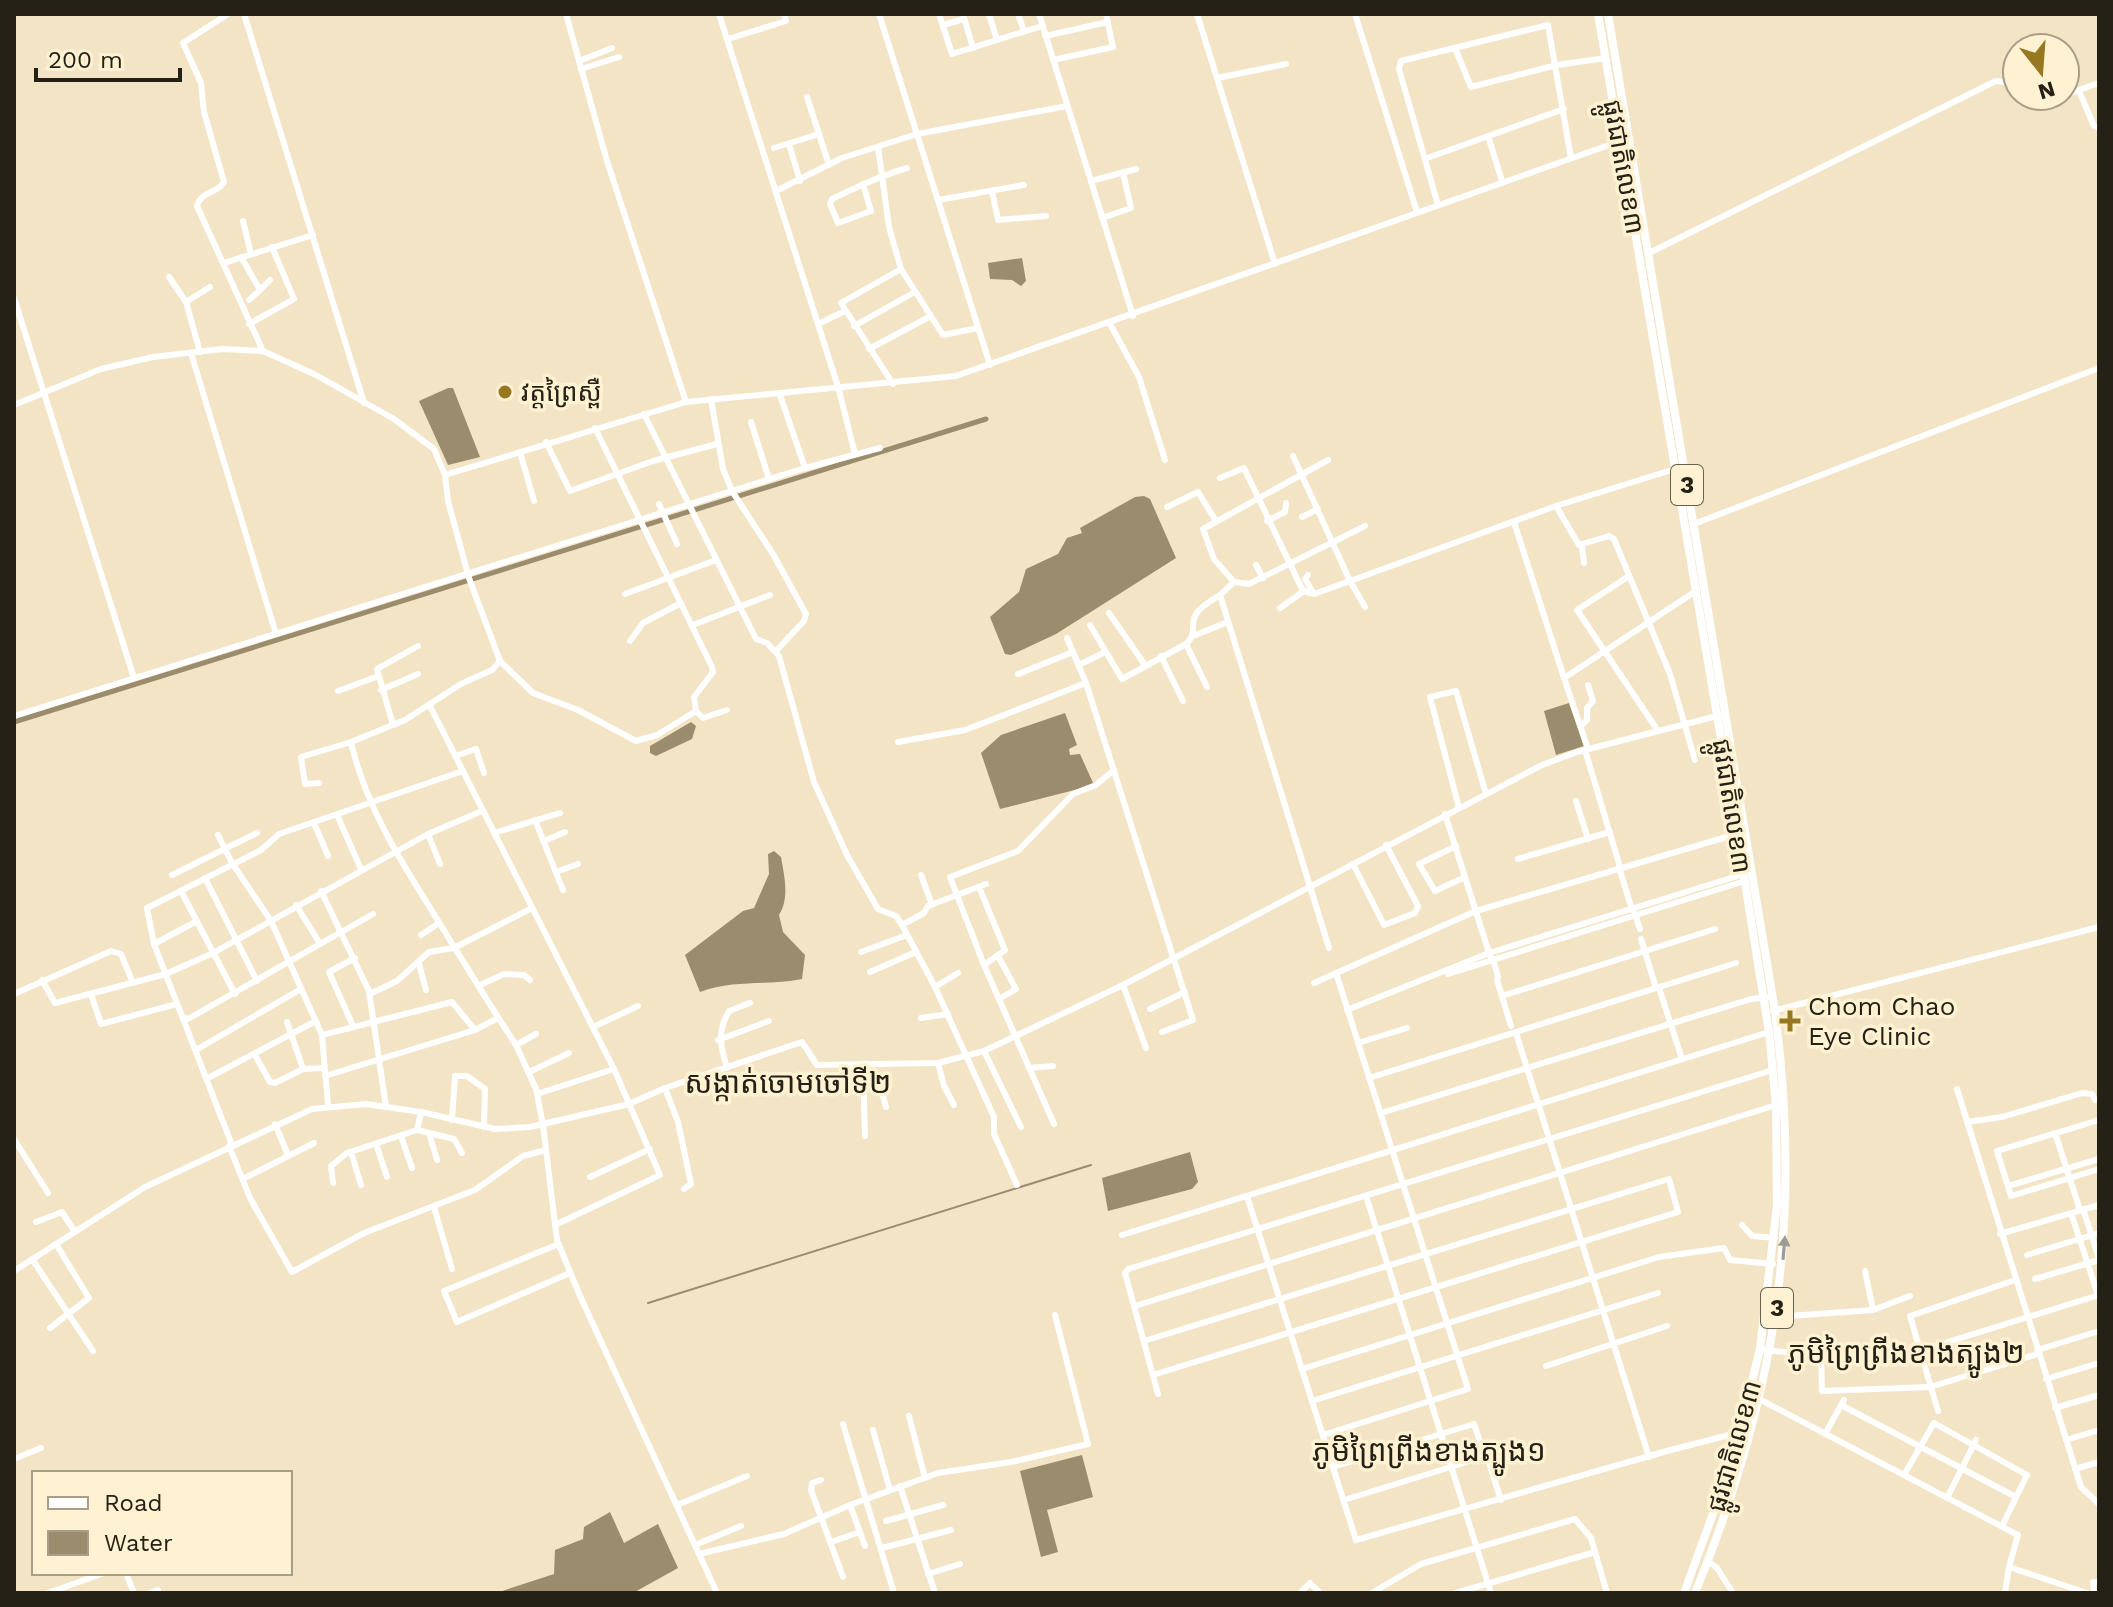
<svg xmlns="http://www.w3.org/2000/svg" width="2113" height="1607" viewBox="0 0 2113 1607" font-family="'Work Sans','Noto Sans Khmer',sans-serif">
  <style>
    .water { fill: #9a8c6c }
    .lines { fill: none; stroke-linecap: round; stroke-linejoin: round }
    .stream { stroke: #9a8c6c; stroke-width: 2 }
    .canal { stroke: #9a8c6c; stroke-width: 5 }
    .minor { stroke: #fff; stroke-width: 6 }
    .highway { stroke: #fff; stroke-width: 8 }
    .oneway { fill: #9d9b96 }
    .poi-dot { fill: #977820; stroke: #fff2d2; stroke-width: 3 }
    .labels { text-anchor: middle; stroke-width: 7; stroke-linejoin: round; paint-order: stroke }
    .shield { fill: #fff2d2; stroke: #67604e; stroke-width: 2 }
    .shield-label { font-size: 24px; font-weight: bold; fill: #262116 }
    .street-label { font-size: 26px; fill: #262116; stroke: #fff2d2 }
    .poi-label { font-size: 26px; fill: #262116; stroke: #fff2d2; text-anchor: start }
    .quarter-label { font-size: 30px; fill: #262116; stroke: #fff2d2 }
  </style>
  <rect width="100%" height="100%" fill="#f2e4c5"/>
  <g class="water">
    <path d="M1022 258 1026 281 1021 286 1012 280 990 279 988 263Z"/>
    <path d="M448 388H453L480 457 448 465 419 401Z"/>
    <path d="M1144 496 1150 499 1176 558 1056 634 1011 655 1005 654 990 617 1019 592 1026 569 1058 554 1067 538 1082 533 1080 528 1135 497Z"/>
    <path d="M1569 703 1584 746 1556 755 1544 711Z"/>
    <path d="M1065 713 1077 745 1069 749 1070 755 1080 754 1094 785 1000 809 981 753 1001 735Z"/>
    <path d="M691 722 696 726 692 739 656 756 650 753V746Z"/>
    <path d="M774 851 781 857C784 875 790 898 779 915L783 932 805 955 802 979C767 986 734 979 700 992L685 955 743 911 754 908 769 874 768 854Z"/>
    <path d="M1190 1152 1198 1182 1192 1189 1108 1211 1102 1178Z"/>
    <path d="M1082 1455 1093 1497 1047 1510 1058 1552 1041 1557 1020 1471Z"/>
    <path d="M610 1512 624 1543 658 1524 678 1568 633 1593H496L554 1574 555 1550 583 1539 584 1527Z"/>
  </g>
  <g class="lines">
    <path class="stream" d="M648 1303 1091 1165"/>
    <path class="canal" d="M14 722 986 419"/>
    <g class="minor">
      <path d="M228 14 183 43 201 83 204 112 224 182C217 194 201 191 197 206L263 351"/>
      <path d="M244 14 364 403"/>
      <path d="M566 14 607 161 686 402"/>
      <path d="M719 14 839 390 855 454"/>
      <path d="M879 14 990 365"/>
      <path d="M939 14 952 54 1042 26"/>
      <path d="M963 14 973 48"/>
      <path d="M989 14 997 40"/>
      <path d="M1018 14 1024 31"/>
      <path d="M1039 14 1133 316"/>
      <path d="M1197 14 1275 264"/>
      <path d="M1355 14 1417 212"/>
      <path d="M943 25 964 19"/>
      <path d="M1045 36 1108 22"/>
      <path d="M728 39 786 21 784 14"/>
      <path d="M1455 48 1471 87 1557 65 1606 58"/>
      <path d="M1053 60 1113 47 1106 14"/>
      <path d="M579 61 612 48"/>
      <path d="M581 69 619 57"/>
      <path d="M1217 78 1286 64"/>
      <path d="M2079 91 2094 126 2099 128"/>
      <path d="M2065 95 2099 83"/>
      <path d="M2020 96 2043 102 2063 96"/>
      <path d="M807 97 829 165"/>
      <path d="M1488 136 1502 181"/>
      <path d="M789 144 800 181"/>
      <path d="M878 147 889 227 901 269"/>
      <path d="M774 148 819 134"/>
      <path d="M1427 158 1564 109"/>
      <path d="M1091 181 1136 169"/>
      <path d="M863 184 871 211 838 223 830 204 832 199C857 187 880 176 907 168"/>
      <path d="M776 191 842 158 917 134 1067 106"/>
      <path d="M992 191 998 220 1046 216"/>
      <path d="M938 200 1024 185"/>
      <path d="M1438 205 1399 69 1401 61 1548 25 1571 158"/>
      <path d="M1102 218 1131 208 1123 173"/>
      <path d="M243 221 251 254"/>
      <path d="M1649 253 1996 81 2005 82 2017 93"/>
      <path d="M241 257 260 290 270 280"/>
      <path d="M224 263 313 235"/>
      <path d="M169 277 186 302 200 352"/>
      <path d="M14 298 134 678"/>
      <path d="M249 300 260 290"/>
      <path d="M186 302 210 287"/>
      <path d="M249 324 294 299 272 247"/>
      <path d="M818 324 845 311"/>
      <path d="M1110 324 1139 377 1165 460"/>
      <path d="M854 326 915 292"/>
      <path d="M869 349 929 317"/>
      <path d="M191 353 276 634"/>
      <path d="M893 384 841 303 901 269 943 335 978 328"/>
      <path d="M711 399 723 469 732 491 773 554 806 614 804 621 776 651"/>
      <path d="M14 405 101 369 153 357 222 349 263 351 316 375 394 419 434 449 445 475 448 501 469 578 500 661 492 670 461 684 405 720 351 742C366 808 402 863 437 919 463 961 489 1004 516 1045L536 1089 543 1125 557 1240 580 1296 717 1593"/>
      <path d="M644 414 756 639 767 643 779 656 814 782 847 855 878 909 896 916 902 925 935 987 994 1117V1134L1017 1185"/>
      <path d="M751 422 769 479"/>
      <path d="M595 428 712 667 713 672 694 697 696 711 703 718 727 710"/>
      <path d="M546 442 570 491 653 461 717 444"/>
      <path d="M520 452 534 501"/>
      <path d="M1293 456 1350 581 1556 506 1675 469"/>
      <path d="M1328 460 1203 529 1214 559 1234 582 1249 584 1365 526"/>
      <path d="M805 468 880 448"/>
      <path d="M445 475 686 402 956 376 1629 138"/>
      <path d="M1220 478 1244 468 1303 591 1314 594 1350 581 1365 607"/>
      <path d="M659 504 677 544"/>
      <path d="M1556 506 1579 545 1609 536 1614 539 1670 674 1695 760"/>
      <path d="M1167 507 1198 492 1216 521"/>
      <path d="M1302 517 1318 509"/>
      <path d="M1267 521 1285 512 1286 503"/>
      <path d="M1514 522 1564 678"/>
      <path d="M1694 524 2099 368"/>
      <path d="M1582 546 1584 563"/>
      <path d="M1256 565 1263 578"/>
      <path d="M1308 575 1305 579 1314 594"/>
      <path d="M1629 576 1577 610 1658 731"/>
      <path d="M1234 582 1220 595 1329 948"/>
      <path d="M625 594 716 560"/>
      <path d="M1280 608 1304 591"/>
      <path d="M1109 613 1145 665"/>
      <path d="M693 625 770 595"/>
      <path d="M1090 625 1122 679 1186 644C1196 635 1191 631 1194 619 1197 608 1211 601 1220 595"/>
      <path d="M1193 636 1228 622"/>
      <path d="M1067 638 1086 683 1193 1020 1162 1032"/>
      <path d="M630 641 643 623 681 603"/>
      <path d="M1186 644 1207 687"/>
      <path d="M1161 656 1183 701"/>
      <path d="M500 661 533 693 578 710 636 741 657 735 696 711"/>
      <path d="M1079 665 1105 652"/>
      <path d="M1018 674 1073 652"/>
      <path d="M381 690 418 674"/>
      <path d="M338 691 376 677"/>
      <path d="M430 706 614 1069 660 1175 555 1225"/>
      <path d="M14 716 805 468 780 395"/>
      <path d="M393 725 377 669 418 646"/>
      <path d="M1581 726 1587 720V708L1593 701 1588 685"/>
      <path d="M898 742 965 730 1086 683"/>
      <path d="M1588 749 1564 678 1696 591"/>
      <path d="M1585 750 1620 867"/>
      <path d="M455 756 476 749 484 773"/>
      <path d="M319 783 305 784 301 757 351 742"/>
      <path d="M1576 801 1588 839"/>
      <path d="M1459 808 1430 697 1456 691 1486 794"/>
      <path d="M1445 814 1490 956"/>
      <path d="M337 815 361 869"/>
      <path d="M535 820 563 890"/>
      <path d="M314 823 328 856"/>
      <path d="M494 833 560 813"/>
      <path d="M428 834 440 864"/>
      <path d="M218 835 232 863 271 921 322 1035 328 1105"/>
      <path d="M544 841 565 832"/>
      <path d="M1456 846 1419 864 1435 891 1465 877"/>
      <path d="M1518 859 1610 832"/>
      <path d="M1353 864 1384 925 1415 913 1418 906 1386 845"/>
      <path d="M1619 867 1632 910"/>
      <path d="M556 872 578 864"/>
      <path d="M172 875 257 833"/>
      <path d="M921 875 932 905"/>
      <path d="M205 878 257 981"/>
      <path d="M979 887 1005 950 984 965 1054 1124"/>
      <path d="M181 891 235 994"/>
      <path d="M321 891 369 991 386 1107"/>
      <path d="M296 905 319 942"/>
      <path d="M1635 914 1640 929"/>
      <path d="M902 925 924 913 928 906 986 884"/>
      <path d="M421 935 439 923"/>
      <path d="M1641 939 1656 988"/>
      <path d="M154 944 197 921"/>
      <path d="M861 952 907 935"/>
      <path d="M998 956 1016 989 999 999"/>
      <path d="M1493 959 1498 977"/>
      <path d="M419 964 426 990"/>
      <path d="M984 965 950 877 1018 851 1073 794 1096 785 1114 770"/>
      <path d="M870 972 916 952"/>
      <path d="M1448 974 1745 881"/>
      <path d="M42 980 55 1003 166 974 213 953 428 834 482 811"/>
      <path d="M1497 980 1511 1026"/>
      <path d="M1314 983 1476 911 1740 833"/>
      <path d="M1123 985 1146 1048"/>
      <path d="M478 986 504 974 524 975 530 980"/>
      <path d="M935 987 958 973"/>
      <path d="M1659 988 1682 1059"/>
      <path d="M14 994 111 951 121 954 133 983"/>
      <path d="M91 994 101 1024 177 1004"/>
      <path d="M370 994 397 981 429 952 454 948 532 908"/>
      <path d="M1502 996 1715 929"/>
      <path d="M1150 1009 1185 992"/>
      <path d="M1347 1010 1489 953 1744 874"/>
      <path d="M1773 1011 2099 927"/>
      <path d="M183 1017 188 1019 373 914"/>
      <path d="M921 1018 948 1014"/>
      <path d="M287 1022 303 1069"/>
      <path d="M353 1026 329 972 355 958"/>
      <path d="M593 1027 638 1006"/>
      <path d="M1516 1033 1649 1457"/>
      <path d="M322 1035 452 1002 475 1030"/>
      <path d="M718 1040 769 1021"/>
      <path d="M1358 1043 1407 1028"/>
      <path d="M516 1045 536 1034"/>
      <path d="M196 1050 301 989"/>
      <path d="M984 1051 1021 1127"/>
      <path d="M255 1055 270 1082 275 1083 303 1069 324 1068"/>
      <path d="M938 1063 944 1086 954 1105"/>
      <path d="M863 1066 865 1136"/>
      <path d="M727 1068C720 1045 717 1032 729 1011L750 1003"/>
      <path d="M1029 1068 1053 1066"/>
      <path d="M529 1072 569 1053"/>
      <path d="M325 1076 475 1030 498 1018"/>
      <path d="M208 1078 316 1021"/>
      <path d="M1369 1078 1736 963"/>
      <path d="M863 1080 880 1085 886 1107"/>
      <path d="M665 1088 678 1122 691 1184 684 1189"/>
      <path d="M1957 1089 2081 1487 2099 1504"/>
      <path d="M537 1094 614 1069"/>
      <path d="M1381 1113 1751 999 1772 997"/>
      <path d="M452 1120 455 1076H467L485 1089 484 1127"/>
      <path d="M2099 1120 1997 1151 2011 1196 2099 1169"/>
      <path d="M1967 1122 2002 1117 2082 1093 2092 1094 2095 1100"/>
      <path d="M275 1124 288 1155"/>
      <path d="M417 1130 454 1139 462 1153"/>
      <path d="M429 1133 437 1160"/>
      <path d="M2055 1133 2080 1210"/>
      <path d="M401 1136 412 1168"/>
      <path d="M14 1139 48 1193"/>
      <path d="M376 1144 387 1177"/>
      <path d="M232 1145 154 944 147 908 261 850 279 834 463 771"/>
      <path d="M229 1146 250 1198 292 1272 364 1233 475 1190 523 1156 546 1150"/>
      <path d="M351 1152 361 1185"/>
      <path d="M590 1177 650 1149"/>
      <path d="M243 1179 314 1143"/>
      <path d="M333 1183 331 1166 347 1153 417 1130 421 1112"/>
      <path d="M2008 1186 2099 1159"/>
      <path d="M1247 1196 1356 1540 1667 1451 1729 1435 1740 1437"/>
      <path d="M1366 1196 1491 1593"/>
      <path d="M434 1207 452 1269"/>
      <path d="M2083 1209 2099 1258"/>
      <path d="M2071 1213 2098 1295"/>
      <path d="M36 1222 62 1212 75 1232"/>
      <path d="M1742 1225 1752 1236 1775 1238"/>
      <path d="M2000 1234 2099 1205"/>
      <path d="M1122 1235 1769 1032"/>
      <path d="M559 1244 444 1291 457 1322 570 1273"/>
      <path d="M2027 1255 2099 1233"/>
      <path d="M32 1259 93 1351"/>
      <path d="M14 1271 145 1187 312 1109 366 1104 421 1112 495 1129 530 1127 629 1104 665 1088 802 1042 817 1065 938 1063 984 1051 1123 985 1542 765 1577 752 1717 716"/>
      <path d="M1865 1271 1873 1310"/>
      <path d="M2035 1279 2099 1260"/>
      <path d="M1135 1306 1776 1105"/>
      <path d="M1776 1317 1873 1310 1910 1296"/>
      <path d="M50 1328 89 1298 56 1244"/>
      <path d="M1144 1341 1669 1179 1678 1212 1153 1375"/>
      <path d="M1764 1350 1794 1353 1919 1351 2099 1295"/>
      <path d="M2037 1350 2099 1331"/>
      <path d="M1821 1352 1822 1391 1930 1387 2038 1354"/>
      <path d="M1546 1366 1667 1326"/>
      <path d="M1302 1369 1659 1257 1724 1248 1730 1260 1773 1264"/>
      <path d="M2046 1379 2099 1363"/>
      <path d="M1158 1394 1125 1273 1128 1269 1773 1070"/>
      <path d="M1761 1400 2018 1535 2009 1567 2087 1593"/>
      <path d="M1312 1401 1658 1293"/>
      <path d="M1841 1405 2016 1497"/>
      <path d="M2055 1408 2099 1395"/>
      <path d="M1938 1411 1910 1316 2015 1280"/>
      <path d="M909 1416 925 1478"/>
      <path d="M843 1424 894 1593"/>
      <path d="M873 1430 890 1490"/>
      <path d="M1825 1434 1844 1400"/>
      <path d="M1323 1435 1468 1389 1336 973"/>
      <path d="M2066 1440 2099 1430"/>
      <path d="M14 1459 41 1448"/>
      <path d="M1333 1467 1474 1424 1485 1457"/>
      <path d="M2075 1469 2099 1462"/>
      <path d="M1904 1475 1934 1423 2027 1475 2002 1526"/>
      <path d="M821 1480 812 1483 811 1490 843 1577"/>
      <path d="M900 1486 935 1593"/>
      <path d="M1947 1498 1976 1440"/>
      <path d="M1344 1500 1483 1457 1488 1460 1501 1500"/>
      <path d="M677 1505 747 1476"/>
      <path d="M850 1505 865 1546"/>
      <path d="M886 1521 943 1505"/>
      <path d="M831 1542 860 1532"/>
      <path d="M695 1545 741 1526"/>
      <path d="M882 1548 951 1530"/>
      <path d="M699 1554 784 1534 850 1505 938 1473 1011 1462 1088 1444 1055 1315"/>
      <path d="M1708 1561 1717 1568 1733 1593"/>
      <path d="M126 1573 134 1593"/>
      <path d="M928 1574 960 1564"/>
      <path d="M48 1593 104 1573"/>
      <path d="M149 1593 158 1590"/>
      <path d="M1300 1593 1310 1583 1320 1593"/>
      <path d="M1372 1593 1421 1564 1575 1519 1591 1538 1607 1593"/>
      <path d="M1456 1593 1595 1552"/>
      <path d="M2005 1593 2009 1567"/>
      <path d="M2094 1593 2093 1582H2099"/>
    </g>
    <g class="highway">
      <path d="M1598 14 1737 833 1769 1032 1776 1105 1777 1205 1760 1349 1733 1459 1684 1593"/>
      <path d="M1608 14 1775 1011C1803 1224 1776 1396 1695 1593"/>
    </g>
  </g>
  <defs><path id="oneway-solid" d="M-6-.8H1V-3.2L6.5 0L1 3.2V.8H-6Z" transform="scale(2)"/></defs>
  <use class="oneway" href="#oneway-solid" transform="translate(1784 1248) rotate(-85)"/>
  <g class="poi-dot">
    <circle cx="505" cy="392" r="8"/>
    <path d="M1786 1009h8v8h8v8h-8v8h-8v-8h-8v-8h8z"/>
  </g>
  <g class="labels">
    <g class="shield">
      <rect x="1671" y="465" width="32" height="40" rx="6"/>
      <rect x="1761" y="1288" width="32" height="40" rx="6"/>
    </g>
    <g class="shield-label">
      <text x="1687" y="493">3</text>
      <text x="1777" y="1316">3</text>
    </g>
    <g class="street-label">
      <text transform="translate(1624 167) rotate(80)" y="9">ផ្លូវជាតិលេខ៣</text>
      <text transform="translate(1732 806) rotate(81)" y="9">ផ្លូវជាតិលេខ៣</text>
      <text transform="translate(1734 1446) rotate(-74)" y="9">ផ្លូវជាតិលេខ៣</text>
    </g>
    <g class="poi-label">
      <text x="521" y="401">វត្តព្រៃស្ពឺ</text>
      <text x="1808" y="1015">Chom Chao<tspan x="1808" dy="30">Eye Clinic</tspan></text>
    </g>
    <g class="quarter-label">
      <text x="788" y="1093">សង្កាត់ចោមចៅទី២</text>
      <text x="1906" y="1363">ភូមិព្រៃព្រីងខាងត្បូង២</text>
      <text x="1429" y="1461">ភូមិព្រៃព្រីងខាងត្បូង១</text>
    </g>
  </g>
  <rect width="2113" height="1607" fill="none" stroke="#262116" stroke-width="32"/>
  <rect x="32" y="1471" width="260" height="104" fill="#fff2d2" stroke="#a89e87" stroke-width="2"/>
  <rect x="48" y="1497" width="40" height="12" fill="#ffffff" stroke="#a89e87" stroke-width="2"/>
  <text x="104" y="1511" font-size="24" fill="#262116">Road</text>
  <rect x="48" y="1531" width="40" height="24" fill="#9a8c6c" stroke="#a89e87" stroke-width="2"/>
  <text x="104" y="1551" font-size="24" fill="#262116">Water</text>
  <g transform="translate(2041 72) rotate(163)"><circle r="38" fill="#fff2d2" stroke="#a89e87" stroke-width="2"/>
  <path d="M0-6L14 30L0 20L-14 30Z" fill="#977820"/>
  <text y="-12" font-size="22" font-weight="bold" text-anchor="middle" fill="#262116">N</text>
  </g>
  <path d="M36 68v12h144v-12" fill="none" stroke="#262116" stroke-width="4"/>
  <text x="48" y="68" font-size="24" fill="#262116" stroke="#fff2d2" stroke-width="6" paint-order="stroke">200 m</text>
</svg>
